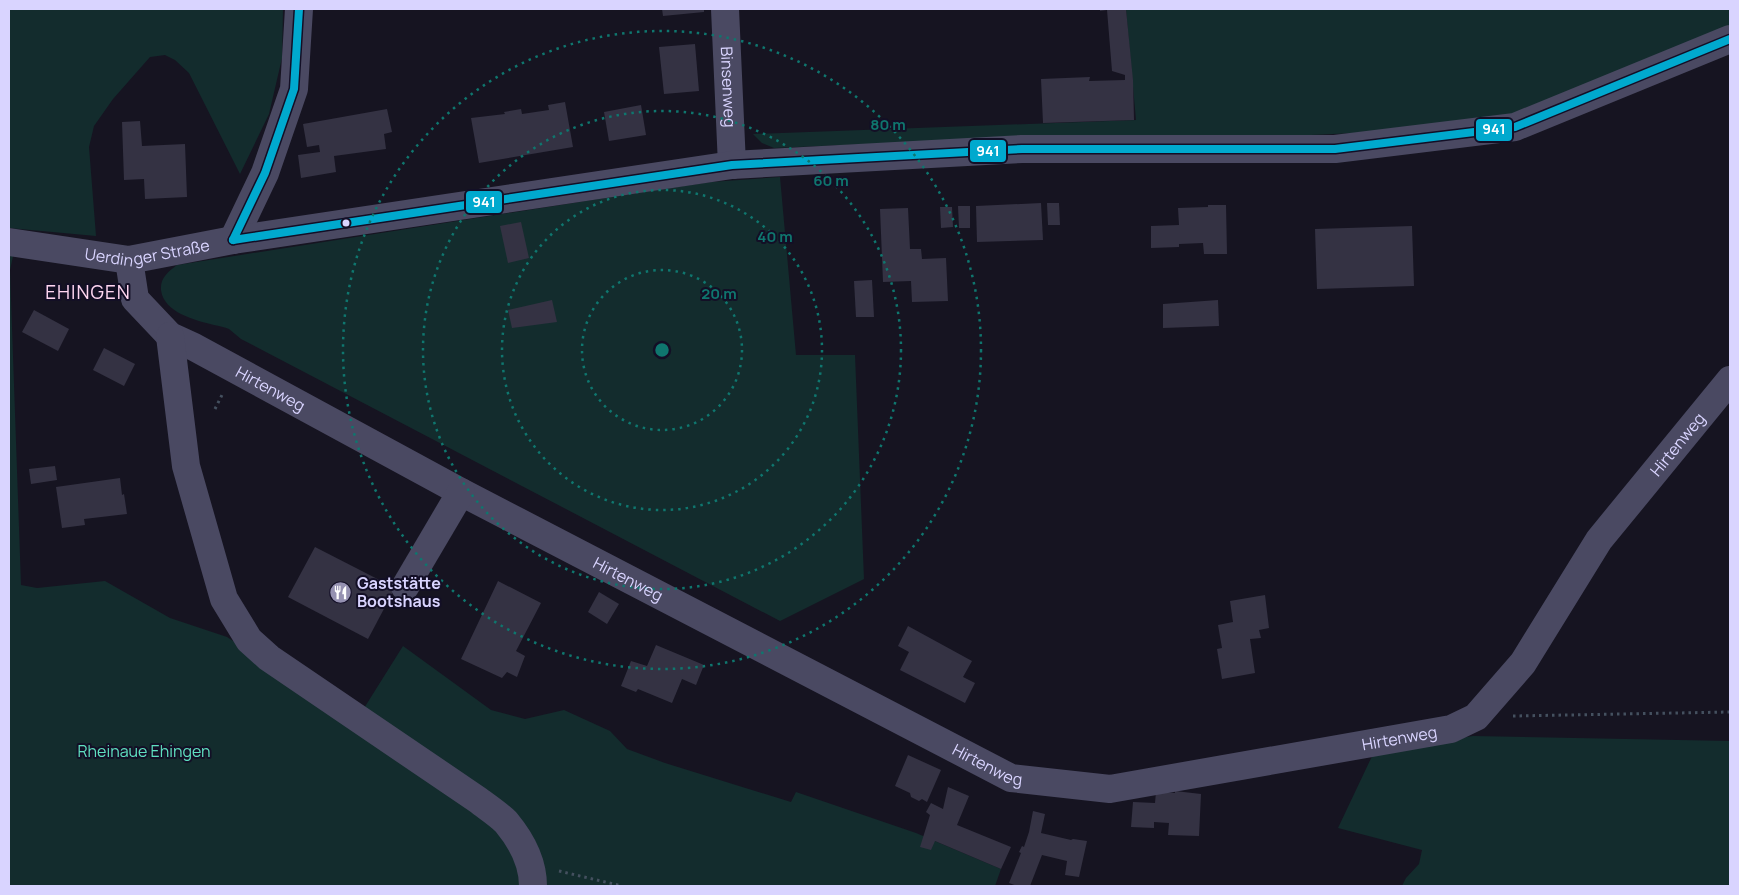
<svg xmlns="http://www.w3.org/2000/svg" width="1739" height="895" viewBox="0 0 1739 895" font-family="Manrope,sans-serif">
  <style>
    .green { fill: #132c2d }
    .building { fill: #343243 }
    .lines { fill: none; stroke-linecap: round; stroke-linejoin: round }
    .path { stroke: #44505f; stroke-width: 3; stroke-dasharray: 2.5 4; stroke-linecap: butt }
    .minor { stroke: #4a4962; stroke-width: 28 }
    .bus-1-casing { stroke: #130f26; stroke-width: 11 }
    .bus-1 { stroke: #00a9ce; stroke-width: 8 }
    .ring { fill: none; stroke: #0f766e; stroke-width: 2.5; stroke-dasharray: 2.5 5 }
    .bus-dot { fill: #d9d4ff; stroke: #130f26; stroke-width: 2 }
    .labels { text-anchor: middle; stroke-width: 4; stroke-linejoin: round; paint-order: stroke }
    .street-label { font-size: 16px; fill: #d9d4ff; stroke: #130f26 }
    .poi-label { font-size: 16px; font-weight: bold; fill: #d9d4ff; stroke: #130f26; text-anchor: start }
    .park-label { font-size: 16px; fill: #5fe0c0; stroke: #130f26 }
    .quarter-label { font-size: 19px; letter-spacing: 1px; fill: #ffd6f0; stroke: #130f26 }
    .centre { fill: #0f766e; stroke: #130f26; stroke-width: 2.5 }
    .ring-label { font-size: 15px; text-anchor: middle; font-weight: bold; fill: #0f766e; stroke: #130f26; stroke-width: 4; stroke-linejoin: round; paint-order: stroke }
    .line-badge { stroke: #130f26; stroke-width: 2 }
    .badge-label { font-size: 14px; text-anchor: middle; font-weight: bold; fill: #fff }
  </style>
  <rect width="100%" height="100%" fill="#161421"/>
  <g class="green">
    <path d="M9 9H283L282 58 269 114 240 174 189 73 175 60 165 55 150 57 113 99 94 126 89 147 96 236 9 228Z"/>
    <path d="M1126 9H1730V29L1549 108 1417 130 1312 135 869 144 774 148 762 143 753 134 1136 120Z"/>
    <path d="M780 177 796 355H855L864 579 780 621 241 339C237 336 233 332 229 329 225 327 219 326 214 325 195 320 164 313 161 290 160 278 168 272 177 265L643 192 711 182Z"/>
    <path d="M9 250 14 252 10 270 21 585 37 588 105 581 170 618 227 637 356 721 403 646 491 710 525 719 564 710 610 731 627 749 665 763 791 802 796 792 916 833 1001 869 995 886H9Z"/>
    <path d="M1473 736 1730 741V886H1402L1406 878 1419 864 1422 850 1338 828 1374 752Z"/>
  </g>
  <g class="building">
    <path d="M662 9H704V12L663 16Z"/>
    <path d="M1100 9H1126L1133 80 1134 120 1043 123 1041 79 1090 77 1089 81 1125 80V75L1112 71 1107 10 1100 11Z"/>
    <path d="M695 44 699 91 664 94 659 47Z"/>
    <path d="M565 102 573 147 479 163 471 118 505 114 504 112 521 109 522 114 549 110 548 105Z"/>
    <path d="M641 105 646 135 609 141 604 112Z"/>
    <path d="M387 109 392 132 384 134 386 149 334 156 336 172 301 178 298 155 320 152 319 145 307 147 303 124Z"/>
    <path d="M140 121 142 146 185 144 187 197 145 199 144 179 124 180 122 122Z"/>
    <path d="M1041 203 1043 240 977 242 976 206Z"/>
    <path d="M1047 203H1059L1060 225H1048Z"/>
    <path d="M1208 205H1226L1227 254H1204L1203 243 1179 244V247L1151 248V226L1179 225 1178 208 1208 207Z"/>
    <path d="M958 206H970V228H959Z"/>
    <path d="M940 207H952L953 227 941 228Z"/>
    <path d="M908 208 910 249H921L922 259 946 258 948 301 912 302 911 281 883 282 880 209Z"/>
    <path d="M521 222 529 258 508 263 500 226Z"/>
    <path d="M1412 226 1414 286 1317 289 1315 229Z"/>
    <path d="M872 280 874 317H856L854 281Z"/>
    <path d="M552 300 557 322 512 328 508 310Z"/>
    <path d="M1218 300 1219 326 1163 328V304Z"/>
    <path d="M34 310 69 329 58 351 22 332Z"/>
    <path d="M104 348 135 364 124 386 93 370Z"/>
    <path d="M55 466 57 480 31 484 29 469Z"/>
    <path d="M120 478 122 495 124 494 127 514 84 519 85 525 62 528 56 487Z"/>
    <path d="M315 547 395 588 368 639 288 597Z"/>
    <path d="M498 581 541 603 516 651 525 656 517 677 507 672 502 678 461 659Z"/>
    <path d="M599 592 619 604 607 624 588 612Z"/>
    <path d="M1265 595 1269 628 1259 630 1261 638 1250 639 1255 673 1222 679 1217 649 1222 648 1218 625 1233 622 1230 601Z"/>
    <path d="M908 626 972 661 963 677 975 683 965 703 900 670 909 652 898 646Z"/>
    <path d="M656 645 704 665 696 685 682 679 672 703 638 689 636 692 621 686 631 661 647 666Z"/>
    <path d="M908 755 941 770 927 802 922 799 919 801 911 797 910 793 895 786Z"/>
    <path d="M948 787 969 796 957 825 1011 847 1001 869 935 841 931 850 920 847 930 815 926 812 931 803 943 809Z"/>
    <path d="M1175 791 1201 794 1199 836 1168 835 1169 823 1154 822V828L1131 827 1133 802 1155 803 1156 792 1175 793Z"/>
    <path d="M1033 811 1045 814 1041 833 1071 840 1073 839 1087 841 1079 877 1065 875 1067 861 1042 855 1030 886H1017L1009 883 1021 853 1019 852 1022 846 1024 847 1029 832Z"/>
  </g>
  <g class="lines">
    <g class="path">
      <path d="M215 409 223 393"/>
      <path d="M1513 716 1730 712"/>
      <path d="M559 871 622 886"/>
    </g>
    <g class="minor">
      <path id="s1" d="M725 9 732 165"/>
      <path d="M233 240 265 173 294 89 299 9"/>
      <path id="s2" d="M9 242 129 260 233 240 732 165 1022 149H1335L1515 127 1730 39"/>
      <path id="s3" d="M129 260 135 299 170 336 194 347 461 492 1011 778 1110 789 1451 729 1476 717 1523 663 1599 540 1730 380"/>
      <path d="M170 336 186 466 224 599 249 640 269 658 478 800C487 807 498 814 506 822 521 840 533 863 533 886"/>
      <path d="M405 587 461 492"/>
    </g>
    <defs>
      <g id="bus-1">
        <path d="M233 240 732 165 1022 149H1335L1515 127 1730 39"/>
        <path d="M233 240 265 173 294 89 299 9"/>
      </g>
    </defs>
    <use href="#bus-1" class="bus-1-casing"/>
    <use href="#bus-1" class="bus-1"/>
  </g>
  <g class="ring">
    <circle cx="662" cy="350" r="80"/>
    <circle cx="662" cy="350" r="160"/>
    <circle cx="662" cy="350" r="239"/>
    <circle cx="662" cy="350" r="319"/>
  </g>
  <defs>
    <symbol id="restaurant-disc" viewBox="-11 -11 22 22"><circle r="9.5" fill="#9591b1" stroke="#130f26"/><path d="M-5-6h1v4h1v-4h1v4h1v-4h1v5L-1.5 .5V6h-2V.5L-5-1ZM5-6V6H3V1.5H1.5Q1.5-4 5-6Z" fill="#fff"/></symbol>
  </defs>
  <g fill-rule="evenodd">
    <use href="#restaurant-disc" x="328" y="580" width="25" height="25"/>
  </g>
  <circle class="bus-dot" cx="346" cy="223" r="4.5"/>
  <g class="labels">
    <g class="street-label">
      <text dy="6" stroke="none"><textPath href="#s1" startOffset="78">Binsenweg</textPath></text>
      <text dy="6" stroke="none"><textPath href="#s2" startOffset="140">Uerdinger Straße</textPath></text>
      <text dy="6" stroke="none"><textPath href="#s3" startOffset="204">Hirtenweg</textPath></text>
      <text dy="6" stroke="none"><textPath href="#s3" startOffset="1854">Hirtenweg</textPath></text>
      <text dy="6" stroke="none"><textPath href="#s3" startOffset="609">Hirtenweg</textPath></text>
      <text dy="6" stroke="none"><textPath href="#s3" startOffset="1434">Hirtenweg</textPath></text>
      <text dy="6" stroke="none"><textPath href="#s3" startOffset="1014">Hirtenweg</textPath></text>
    </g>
    <g class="poi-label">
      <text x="357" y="589">Gaststätte<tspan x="357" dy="18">Bootshaus</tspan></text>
    </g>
    <g class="park-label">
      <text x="144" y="757">Rheinaue Ehingen</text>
    </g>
    <g class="quarter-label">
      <text x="88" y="299">EHINGEN</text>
    </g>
  </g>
  <circle cx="662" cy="350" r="8" class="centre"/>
  <g class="ring-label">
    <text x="888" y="130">80 m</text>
    <text x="831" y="186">60 m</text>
    <text x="775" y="242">40 m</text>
    <text x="719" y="299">20 m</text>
  </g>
  <g class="line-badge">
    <rect x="1475" y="118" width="38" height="24" rx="5" fill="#00a9ce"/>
    <rect x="969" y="139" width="38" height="24" rx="5" fill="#00a9ce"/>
    <rect x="465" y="190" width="38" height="24" rx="5" fill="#00a9ce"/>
  </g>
  <g class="badge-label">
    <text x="1494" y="134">941</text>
    <text x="988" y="156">941</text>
    <text x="484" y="207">941</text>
  </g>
  <rect width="1739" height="895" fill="none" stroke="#d9d4ff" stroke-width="20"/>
</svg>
